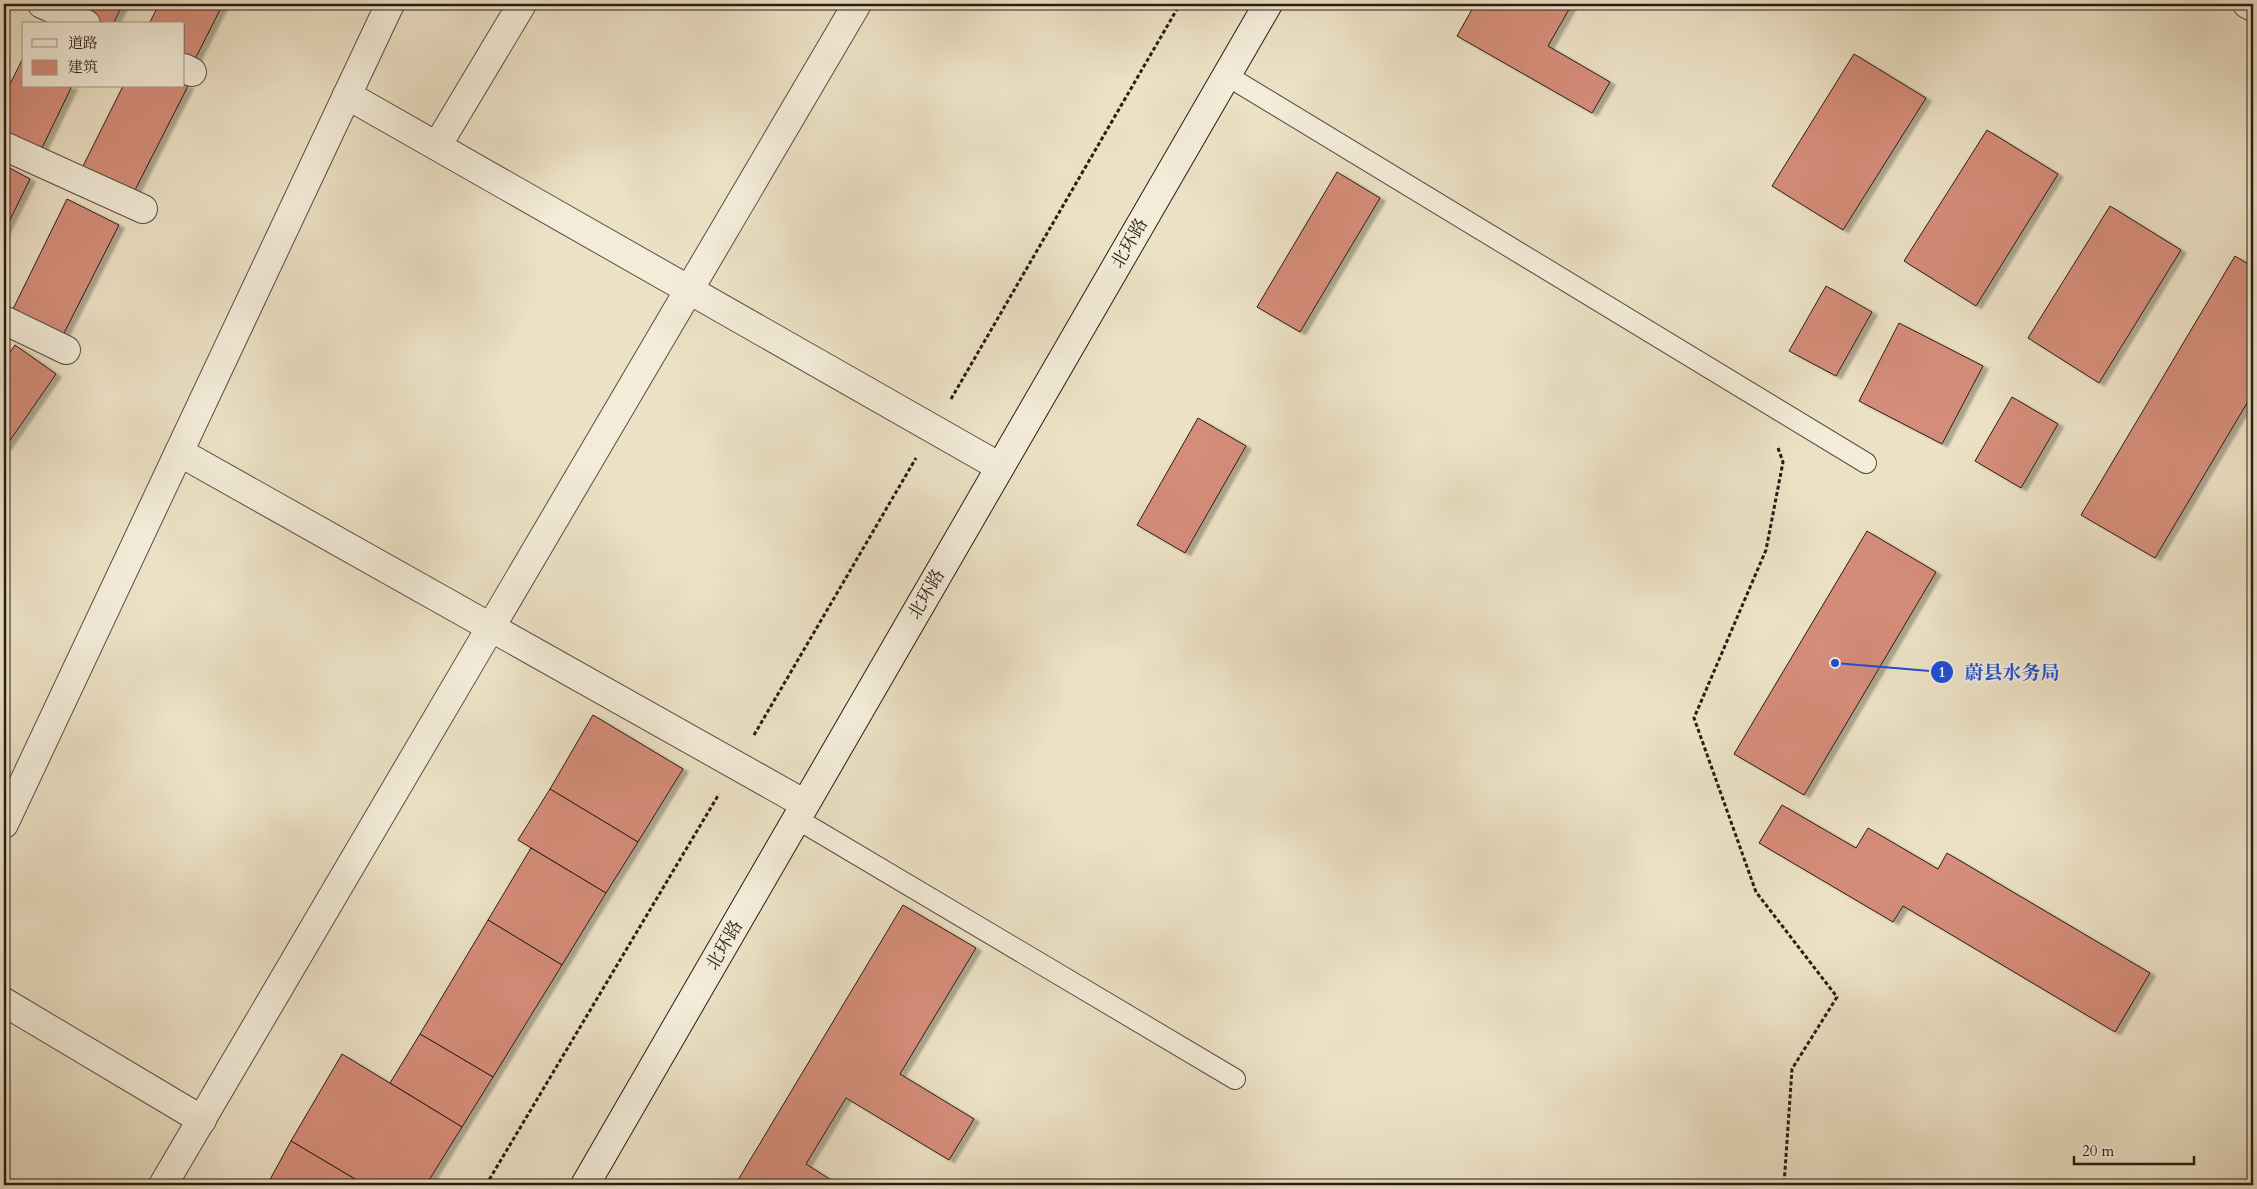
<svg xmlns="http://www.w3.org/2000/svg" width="2257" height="1189" viewBox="0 0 2257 1189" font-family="Cardo,'Noto Serif SC',serif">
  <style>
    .building { fill: #d58d7a; stroke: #291c16; filter: url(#shadow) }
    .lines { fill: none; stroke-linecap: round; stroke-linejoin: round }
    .service-casing { stroke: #5a4d42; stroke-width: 22 }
    .minor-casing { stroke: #5a4d42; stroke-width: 30 }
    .secondary-casing { stroke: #291c16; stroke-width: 30 }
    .path { stroke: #291c16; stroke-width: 3; stroke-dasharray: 4 2.5; stroke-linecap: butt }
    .service { stroke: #f3ecd9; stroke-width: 20 }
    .minor { stroke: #f3ecd9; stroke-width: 28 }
    .secondary { stroke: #f3ecd9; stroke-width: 28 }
    .labels { text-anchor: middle; stroke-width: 4; stroke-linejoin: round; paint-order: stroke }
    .street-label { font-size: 18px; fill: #291c16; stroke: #f3ecd9 }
    .leader { fill: none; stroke: #1d4ed8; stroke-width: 2 }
    .callout-dot { fill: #1d4ed8; stroke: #f3ecd9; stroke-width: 2 }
    .mark-label { font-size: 15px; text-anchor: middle; font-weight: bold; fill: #fff }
    .callout-label { font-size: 19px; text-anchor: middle; font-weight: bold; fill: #1d4ed8; stroke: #f3ecd9; stroke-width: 4; stroke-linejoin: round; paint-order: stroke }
  </style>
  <defs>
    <filter id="shadow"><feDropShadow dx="5.5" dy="3" stdDeviation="1" flood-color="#0004"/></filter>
  </defs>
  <rect width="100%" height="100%" fill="#ece1c5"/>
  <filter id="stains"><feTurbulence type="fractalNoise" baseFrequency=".004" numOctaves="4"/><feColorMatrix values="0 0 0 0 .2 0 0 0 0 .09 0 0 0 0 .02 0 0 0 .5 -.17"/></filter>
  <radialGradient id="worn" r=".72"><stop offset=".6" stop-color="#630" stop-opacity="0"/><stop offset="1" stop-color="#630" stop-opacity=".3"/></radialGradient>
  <g class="building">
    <path d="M66 4H123L113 24H105Z"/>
    <path d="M159 4H223L193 63 184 58V24H149Z"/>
    <path d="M1475 4H1572L1548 46 1610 82 1592 113 1457 36Z"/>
    <path d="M1854 54 1926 98 1843 230 1772 186Z"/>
    <path d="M24 56V86H72L40 152 4 134V96Z"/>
    <path d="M184 84 188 86 132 196 81 170 123 86H184Z"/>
    <path d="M1987 130 2058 174 1976 306 1904 261Z"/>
    <path d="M4 165 30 179 4 232Z"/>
    <path d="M1337 172 1380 198 1300 332 1257 307Z"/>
    <path d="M67 199 119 225 63 335 13 309Z"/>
    <path d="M2110 206 2181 250 2099 383 2028 338Z"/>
    <path d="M2235 256 2253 267V393L2155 558 2081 515Z"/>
    <path d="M1826 286 1872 312 1836 376 1789 351Z"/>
    <path d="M1899 323 1983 366 1942 444 1859 401Z"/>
    <path d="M15 345 56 374 4 449V361Z"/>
    <path d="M2012 397 2058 424 2021 488 1975 461Z"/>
    <path d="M1198 418 1246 446 1185 553 1137 525Z"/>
    <path d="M1867 531 1936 572 1804 795 1734 754Z"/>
    <path d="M593 715 683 769 638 842 550 789Z"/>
    <path d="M550 789 638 842 606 893 518 840Z"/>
    <path d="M1782 805 1856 848 1868 828 1938 869 1947 853 2150 973 2115 1032 1903 906 1893 922 1759 843Z"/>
    <path d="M531 848 606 893 562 965 488 920Z"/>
    <path d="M903 905 976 948 900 1074 974 1119 949 1160 846 1098 806 1164 839 1185H735Z"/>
    <path d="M488 920 562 965 493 1077 420 1034Z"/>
    <path d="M420 1034 493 1077 462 1127 390 1083Z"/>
    <path d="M342 1054 462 1127 426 1185H365L291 1141Z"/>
    <path d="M291 1141 365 1185H267Z"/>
  </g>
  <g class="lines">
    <defs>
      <g id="service">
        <path d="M1226 75 1866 463"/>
        <path d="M797 819 1235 1079"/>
      </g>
      <g id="minor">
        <path d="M42 4 86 24"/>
        <path d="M2247 4 2253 7"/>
        <path d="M184 68 192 72"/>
        <path d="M347 95 1000 467"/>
        <path d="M4 146 143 209"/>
        <path d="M437 146 522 4"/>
        <path d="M4 320 66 350"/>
        <path d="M179 452 805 804"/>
        <path d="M4 824 390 4"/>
        <path d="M4 1002 202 1120"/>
        <path d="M163 1185 857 4"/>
      </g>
      <path id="secondary" d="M585 1185 1268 4"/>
    </defs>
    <use href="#service" class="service-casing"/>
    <use href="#minor" class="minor-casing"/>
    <use href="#secondary" class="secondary-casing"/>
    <g class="path">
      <path d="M951 399 1180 4"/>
      <path d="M1778 448 1783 462 1766 550 1694 718 1756 892 1837 997 1792 1069 1784 1185"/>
      <path d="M754 735 916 458"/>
      <path d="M486 1185 719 794"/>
    </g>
    <use href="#service" class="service"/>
    <use href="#minor" class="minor"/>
    <use href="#secondary" class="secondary"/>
  </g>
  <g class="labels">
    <g class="street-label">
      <text transform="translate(1129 243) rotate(-60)" y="6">北环路</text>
      <text transform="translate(926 594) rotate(-60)" y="6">北环路</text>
      <text transform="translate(724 945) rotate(-60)" y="6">北环路</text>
    </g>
  </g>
  <path class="leader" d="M1835 663L1942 672"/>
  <g class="callout-dot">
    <circle cx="1835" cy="663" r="5"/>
    <circle cx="1942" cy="672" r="12"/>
  </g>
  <g class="mark-label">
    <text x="1942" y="677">1</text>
  </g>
  <g class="callout-label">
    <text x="2012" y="679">蔚县水务局</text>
  </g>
  <rect width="2257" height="1189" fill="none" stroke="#ece1c5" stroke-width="20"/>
  <rect x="5" y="5" width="2247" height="1179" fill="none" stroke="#291c16" stroke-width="2.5"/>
  <rect x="10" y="10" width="2237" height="1169" fill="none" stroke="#291c16"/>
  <rect x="22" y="22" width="162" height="65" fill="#f3ecd9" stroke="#a2998b"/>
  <rect x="32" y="39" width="25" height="8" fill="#f3ecd9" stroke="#a2998b"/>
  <text x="68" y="48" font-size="15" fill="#291c16">道路</text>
  <rect x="32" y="60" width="25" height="15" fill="#d58d7a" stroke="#a2998b"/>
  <text x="68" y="72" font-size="15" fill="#291c16">建筑</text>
  <path d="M2074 1156v8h120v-8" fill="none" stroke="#291c16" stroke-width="2.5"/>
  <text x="2082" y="1156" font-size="15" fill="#291c16" stroke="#f3ecd9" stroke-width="4" paint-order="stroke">20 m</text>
  <rect width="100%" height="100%" filter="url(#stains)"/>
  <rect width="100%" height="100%" fill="url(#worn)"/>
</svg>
